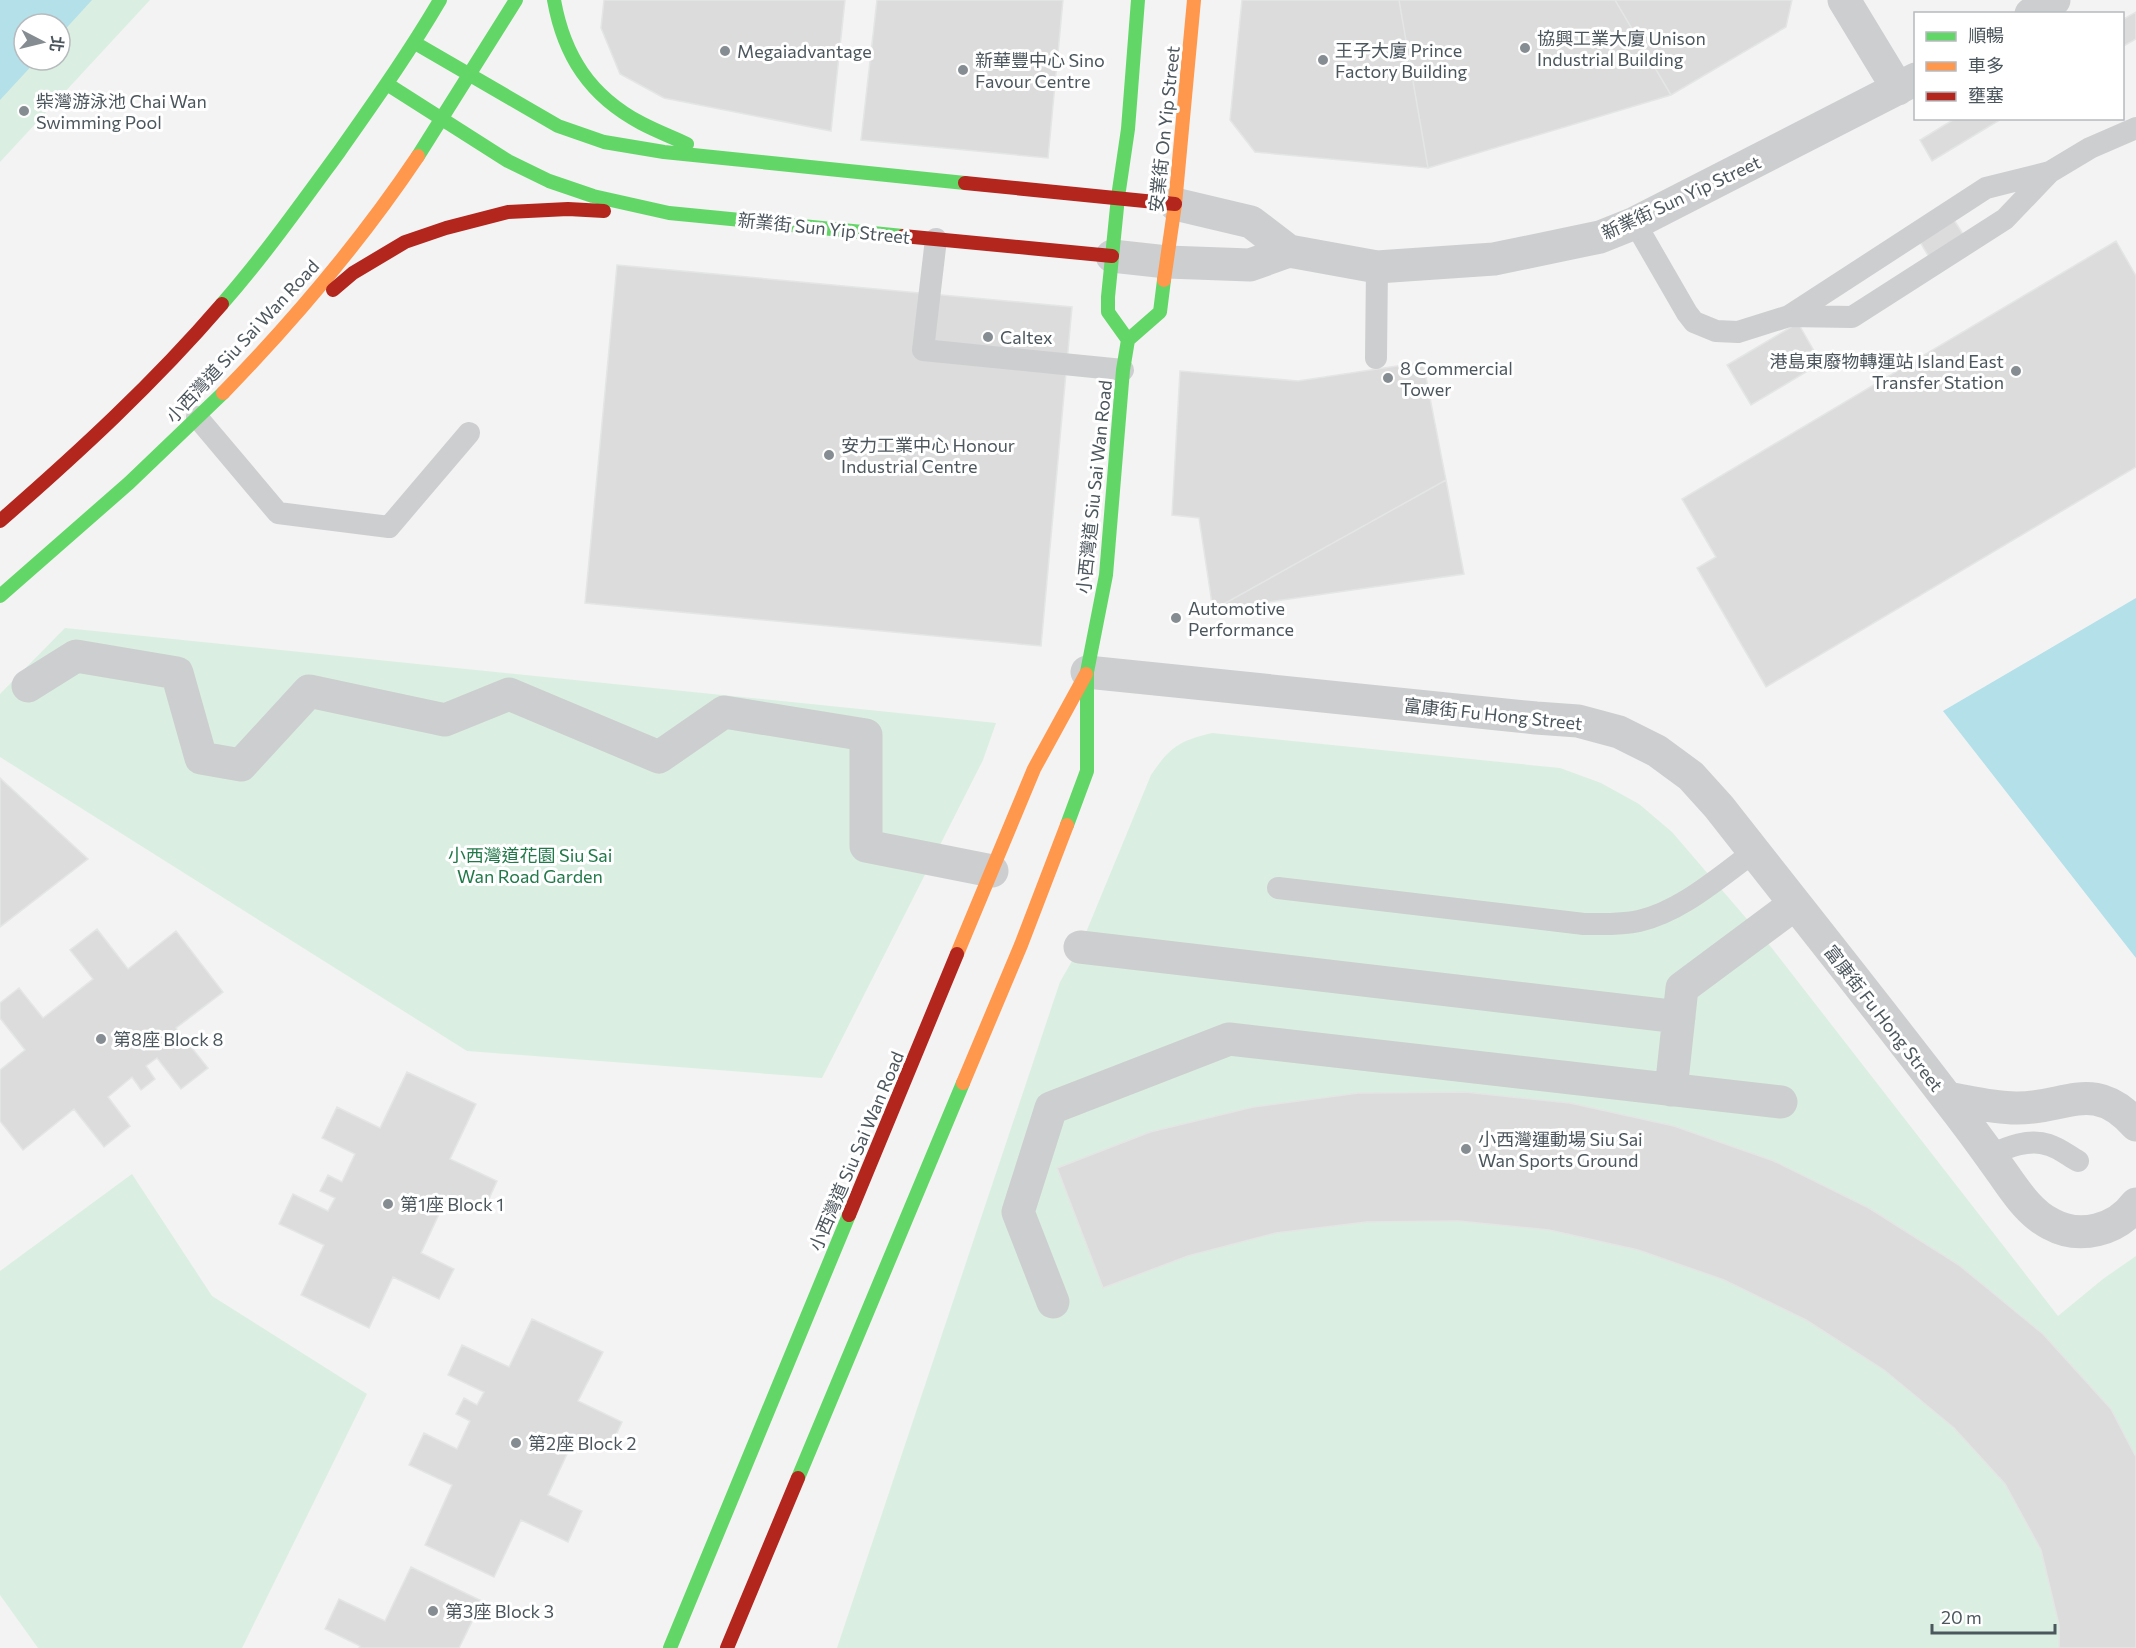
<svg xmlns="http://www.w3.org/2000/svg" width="2136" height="1648" viewBox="0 0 2136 1648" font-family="Commissioner,'Noto Sans TC',sans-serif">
<rect width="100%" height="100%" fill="#f3f3f3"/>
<path fill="#daefe1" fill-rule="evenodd" d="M 0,0 L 150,0 L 0,162 ZM 24,24 L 60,24 L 60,60 L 24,60 Z
M 65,628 L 996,723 L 983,760 L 822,1078 L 467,1051 L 0,757 L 0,694 Z
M 1212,733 L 1560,768 L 1601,783 L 1639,804 L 1672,832 L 1771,947 L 2058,1316 L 2103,1279 L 2136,1256 L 2136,1648 L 837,1648 L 1060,982 L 1080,947 L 1151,775 C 1170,747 1179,741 1212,733 Z
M 132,1174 L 212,1296 L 367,1394 L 242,1648 L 38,1648 L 0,1595 L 0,1271 Z"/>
<path fill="#b3e0e9" d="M 0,0 L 92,0 L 60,35 L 60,24 L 24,24 L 24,60 L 37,60 L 0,100 Z
M 2136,598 L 2136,958 L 1943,711 Z"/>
<path fill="#dcdcdd" stroke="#e4e5e5" stroke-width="1.5" d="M 604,0 L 845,0 L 831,131 L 664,98 L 620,74 L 601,28 Z
M 877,0 L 1063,0 L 1048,158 L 861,140 Z
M 1242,0 L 1399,0 L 1428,168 L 1255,152 L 1230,120 Z
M 1399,0 L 1615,0 L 1671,95 L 1428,168 Z
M 1615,0 L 1792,0 L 1786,27 L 1671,95 Z
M 2136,12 L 2136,39 L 2122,47 L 2122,20 Z
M 1956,118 L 2003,118 L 1932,161 L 1920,140 Z
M 1954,220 L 1963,234 L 1929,257 L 1920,242 Z
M 2116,241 L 2136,276 L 2136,467 L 1766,687 L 1697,568 L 1716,557 L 1682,499 Z
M 617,265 L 1072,307 L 1041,646 L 585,603 Z
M 1798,323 L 1821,363 L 1751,405 L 1727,365 Z
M 1423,362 L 1446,480 L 1213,610 L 1199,518 L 1172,515 L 1180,371 L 1298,381 Z
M 1446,480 L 1464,574 L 1213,610 Z
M 0,778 L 88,859 L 0,927 Z
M 97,929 L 128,969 L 176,931 L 223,992 L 176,1028 L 208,1068 L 181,1089 L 157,1058 L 146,1066 L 155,1079 L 141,1090 L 132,1077 L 108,1097 L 130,1126 L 104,1147 L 74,1109 L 23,1150 L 0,1121 L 0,1070 L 25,1050 L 0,1018 L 0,1003 L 19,988 L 43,1018 L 93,979 L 70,950 Z
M 407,1072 L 476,1104 L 450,1159 L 497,1181 L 483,1212 L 448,1195 L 421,1253 L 454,1269 L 439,1299 L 393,1277 L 369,1328 L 301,1295 L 324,1245 L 279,1224 L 293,1194 L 328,1211 L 335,1198 L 320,1191 L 328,1175 L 342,1182 L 355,1154 L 322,1138 L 337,1107 L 380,1128 Z
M 1465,1092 L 1570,1103 L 1674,1126 L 1774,1161 L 1869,1208 L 1959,1265 L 2043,1334 L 2111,1409 L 2136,1457 L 2136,1648 L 2059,1648 L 2059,1625 L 2041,1550 L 2005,1484 L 1954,1428 L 1884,1370 L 1806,1320 L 1724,1280 L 1638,1250 L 1549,1230 L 1458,1221 L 1367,1222 L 1276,1233 L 1188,1256 L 1103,1288 L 1057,1168 L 1150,1132 L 1253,1107 L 1358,1093 Z
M 532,1319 L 603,1352 L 578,1401 L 622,1422 L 608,1452 L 575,1437 L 548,1495 L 582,1511 L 568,1542 L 521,1520 L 494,1577 L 425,1545 L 452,1485 L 409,1465 L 424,1433 L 457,1449 L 470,1421 L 456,1414 L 464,1398 L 477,1405 L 484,1392 L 448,1375 L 462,1345 L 509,1367 Z
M 411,1567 L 482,1601 L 459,1648 L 359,1648 L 360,1646 L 325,1629 L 339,1599 L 385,1621 Z"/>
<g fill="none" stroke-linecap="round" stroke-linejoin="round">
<path stroke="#cdced0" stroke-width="22" d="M 1635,223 L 1687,313 L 1694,322 L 1716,331 L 1738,332 L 1789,316 L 1986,188 L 2050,172
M 936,239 L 923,350 L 1123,370
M 1789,316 L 1852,317 L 2005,219 L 2050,172 L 2090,148 L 2136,128
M 1376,358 L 1377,267
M 197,417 L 278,513 L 389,527 L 469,433
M 1278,888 L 1584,924 C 1602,924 1621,925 1639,921 C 1682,911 1719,877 1754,852
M 1990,1155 C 2008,1147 2029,1138 2049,1145 C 2059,1148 2069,1156 2078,1161"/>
<path stroke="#cdced0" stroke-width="33" d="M 1844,0 L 1898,89
M 2031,14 L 2054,0
M 1175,204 L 1251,222 L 1289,251 L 1377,267 L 1494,259 L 1600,237 L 1635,223 L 1916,79
M 1112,256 L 1167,262 L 1250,265 L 1289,251
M 1087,672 L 1536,718 L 1578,721 L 1619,732 L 1657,751 L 1691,776 L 1719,807 C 1795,904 1872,1000 1947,1098 C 1965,1121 1982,1144 1999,1168 C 2013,1187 2028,1213 2051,1224 C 2080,1240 2117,1230 2136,1204
M 28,686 L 76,656 L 177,673 L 201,758 L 241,765 L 309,691 L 445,720 L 509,694 L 659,757 L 724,712 L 866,735 L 866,846 L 992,871
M 1080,947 L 1679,1017
M 1671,1090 L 1682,988 L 1795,904
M 1947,1098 C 1970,1102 1993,1108 2016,1108 C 2065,1109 2094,1077 2136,1125
M 1053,1302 L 1018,1212 L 1051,1108 L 1229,1039 L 1781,1102"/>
<path stroke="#63d668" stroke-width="14" d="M 554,0 C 564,56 590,96 641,123 C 656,131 672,137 687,144
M 415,43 L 558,126 L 604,142 L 664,152 L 965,183
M 387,84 L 508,161 L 549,181 L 593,196 L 669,213 L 903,236
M 418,156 L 516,0
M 222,304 C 264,256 301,204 339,152 C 374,102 409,53 440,0
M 1128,340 L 1108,312 L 1108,297 L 1118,197 L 1128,129 L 1138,0
M 0,596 L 129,483 L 223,393
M 1067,825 L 1087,771 L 1087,672 L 1106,575 L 1123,370 L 1128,340 L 1160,312 L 1164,280
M 798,1478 L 963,1083
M 670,1648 L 849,1215"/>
<path stroke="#ff974d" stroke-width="14" d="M 1164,280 L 1175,204 L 1194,0
M 223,393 C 295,319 361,241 418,156
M 957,954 L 1034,769 L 1086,674
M 963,1083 L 1021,945 L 1067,825"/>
<path stroke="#b3261e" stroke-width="14" d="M 965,183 L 1175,204
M 903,236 L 1112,256
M 333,290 L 353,273 L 405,242 L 446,228 L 508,212 L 568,209 L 604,211
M 0,521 C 78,453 154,383 222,304
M 849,1215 L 957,954
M 727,1648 L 798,1478"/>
</g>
<g fill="#868d92" stroke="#fff" stroke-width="2">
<circle cx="1525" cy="48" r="6"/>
<circle cx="725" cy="51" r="6"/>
<circle cx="1323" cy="60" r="6"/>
<circle cx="963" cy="70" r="6"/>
<circle cx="24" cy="111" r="6"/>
<circle cx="988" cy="337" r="6"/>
<circle cx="2016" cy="371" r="6"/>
<circle cx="1388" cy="378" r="6"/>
<circle cx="829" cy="455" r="6"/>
<circle cx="1176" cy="618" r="6"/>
<circle cx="101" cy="1039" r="6"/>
<circle cx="1466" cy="1149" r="6"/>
<circle cx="388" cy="1204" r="6"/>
<circle cx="516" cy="1443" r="6"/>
<circle cx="433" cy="1611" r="6"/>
</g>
<g text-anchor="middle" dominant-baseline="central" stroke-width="6" stroke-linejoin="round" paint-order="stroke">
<g font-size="18" fill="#4b565d" stroke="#fff" text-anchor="start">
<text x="1537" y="38">協興工業大廈 Unison<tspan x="1537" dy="21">Industrial Building</tspan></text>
<text x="1335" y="50">王子大廈 Prince<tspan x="1335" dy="21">Factory Building</tspan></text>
<text x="737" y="51">Megaiadvantage</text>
<text x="975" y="60">新華豐中心 Sino<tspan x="975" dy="21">Favour Centre</tspan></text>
<text x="36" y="101">柴灣游泳池 Chai Wan<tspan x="36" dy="21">Swimming Pool</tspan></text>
<text x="1000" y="337">Caltex</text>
<text x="2004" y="361" text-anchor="end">港島東廢物轉運站 Island East<tspan x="2004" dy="21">Transfer Station</tspan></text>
<text x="1400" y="368">8 Commercial<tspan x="1400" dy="21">Tower</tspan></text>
<text x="841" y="445">安力工業中心 Honour<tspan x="841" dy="21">Industrial Centre</tspan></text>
<text x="1188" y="608">Automotive<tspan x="1188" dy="21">Performance</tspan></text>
<text x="113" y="1039">第8座 Block 8</text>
<text x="1478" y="1139">小西灣運動場 Siu Sai<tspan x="1478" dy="21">Wan Sports Ground</tspan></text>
<text x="400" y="1204">第1座 Block 1</text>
<text x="528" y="1443">第2座 Block 2</text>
<text x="445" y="1611">第3座 Block 3</text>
</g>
<g font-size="18" fill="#4b565d" stroke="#fff">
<text transform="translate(1164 129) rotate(-84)">安業街 On Yip Street</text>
<text transform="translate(1681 197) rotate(-25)">新業街 Sun Yip Street</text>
<text transform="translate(824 228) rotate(6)">新業街 Sun Yip Street</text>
<text transform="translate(242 341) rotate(-47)">小西灣道 Siu Sai Wan Road</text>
<text transform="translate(1094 487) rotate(-84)">小西灣道 Siu Sai Wan Road</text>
<text transform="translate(1493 714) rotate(6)">富康街 Fu Hong Street</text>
<text transform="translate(1884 1018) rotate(52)">富康街 Fu Hong Street</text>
<text transform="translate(856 1151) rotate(-67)">小西灣道 Siu Sai Wan Road</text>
</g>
<g font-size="18" fill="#217949" stroke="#fff">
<text x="530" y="855">小西灣道花園 Siu Sai<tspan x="530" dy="21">Wan Road Garden</tspan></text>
</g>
</g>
<rect x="1914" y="12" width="210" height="108" fill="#ffffff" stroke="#b7bbbe" stroke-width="1.5"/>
<rect x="1926" y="32" width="30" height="9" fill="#63d668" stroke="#b7bbbe" stroke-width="1.5"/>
<text x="1968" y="42" font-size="18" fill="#4b565d">順暢</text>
<rect x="1926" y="62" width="30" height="9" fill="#ff974d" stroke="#b7bbbe" stroke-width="1.5"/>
<text x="1968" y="72" font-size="18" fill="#4b565d">車多</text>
<rect x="1926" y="92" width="30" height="9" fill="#b3261e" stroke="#b7bbbe" stroke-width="1.5"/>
<text x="1968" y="102" font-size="18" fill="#4b565d">壅塞</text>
<g transform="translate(42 42) rotate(97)"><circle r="28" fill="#ffffff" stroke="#b7bbbe" stroke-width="1.5"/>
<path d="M0-4.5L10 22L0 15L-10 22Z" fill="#868d92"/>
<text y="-9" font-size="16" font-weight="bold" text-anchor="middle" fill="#4b565d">北</text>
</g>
<path d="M1932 1624v9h123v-9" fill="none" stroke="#4b565d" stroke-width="3"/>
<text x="1941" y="1624" font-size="18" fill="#4b565d" stroke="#ffffff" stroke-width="4.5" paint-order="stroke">20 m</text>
</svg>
